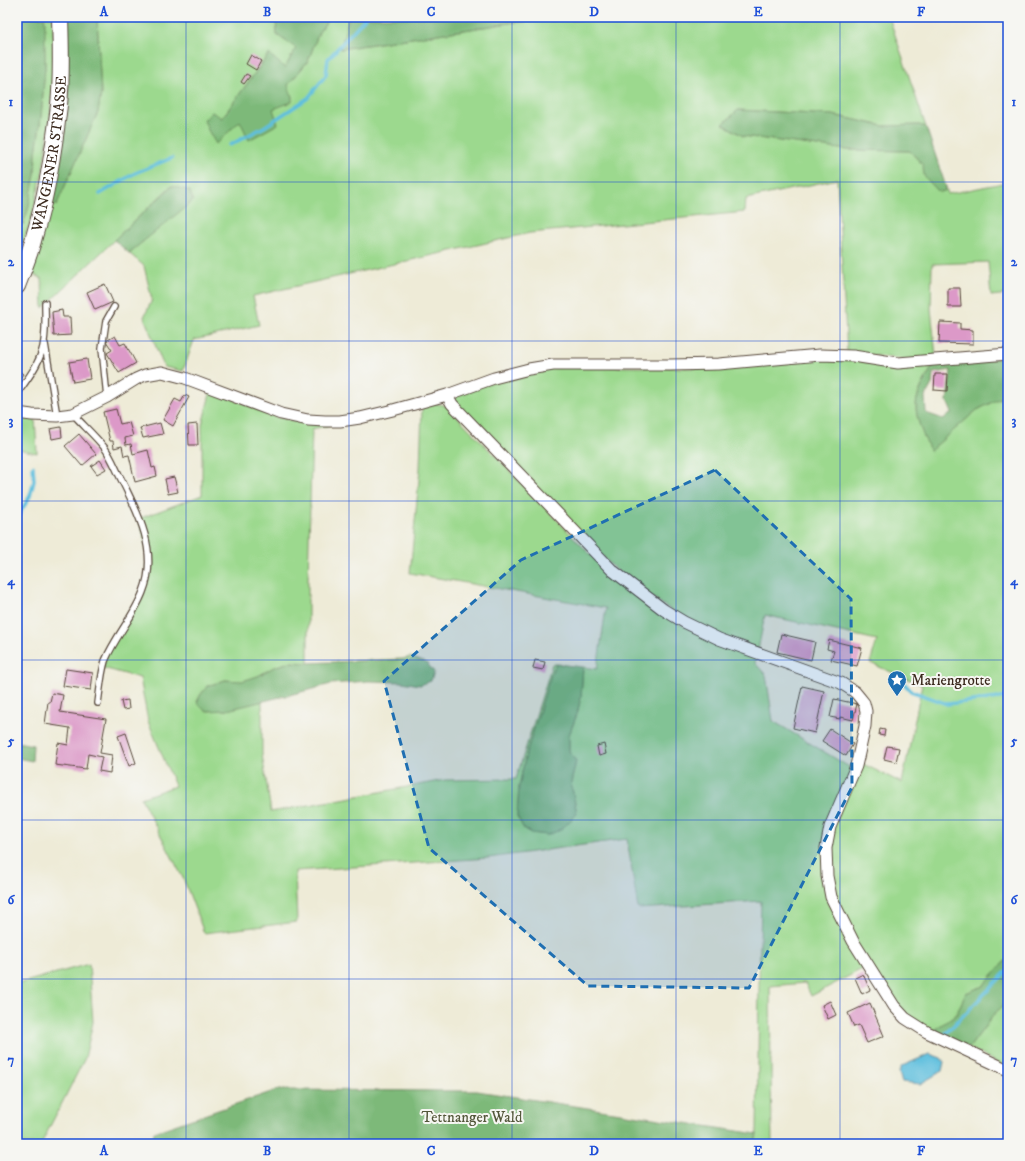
<svg xmlns="http://www.w3.org/2000/svg" width="1025" height="1161" viewBox="0 0 1025 1161" font-family="'IM FELL DW Pica',serif">
<rect width="100%" height="100%" fill="#f6f6f2"/>
<filter id="ink" filterUnits="userSpaceOnUse"><feTurbulence type="fractalNoise" baseFrequency=".025" numOctaves="2"/><feDisplacementMap in="SourceGraphic" scale="8" xChannelSelector="R" yChannelSelector="G"/><feConvolveMatrix kernelMatrix="1 2 1 2 8 2 1 2 1" color-interpolation-filters="sRGB"/></filter>
<filter id="wash" filterUnits="userSpaceOnUse"><feTurbulence type="fractalNoise" baseFrequency=".012" numOctaves="4" result="noise"/><feDisplacementMap in="SourceGraphic" scale="16" xChannelSelector="R" yChannelSelector="G"/><feGaussianBlur stdDeviation="0.9" result="paint"/><feColorMatrix in="noise" values="0 0 0 0 0 0 0 0 0 0 0 0 0 0 0 0 0 1.4 0 .05"/><feComposite in="paint" operator="in"/></filter>
<g filter="url(#wash)">
<rect width="100%" height="100%" fill="#eeebd7"/>
<path fill="#9cd98e" stroke="#6c8256" d="M 44,17 L 53,17 L 54,71 L 49,128 L 42,175 L 31,220 L 17,261 L 17,113 L 18,117 L 19,212 L 23,224 L 28,210 L 35,174 L 36,153 L 41,117 L 45,67 Z
M 97,17 L 273,17 L 276,19 L 277,35 L 296,48 L 285,68 L 268,55 L 222,118 L 204,120 L 241,120 L 273,109 L 292,97 L 288,85 L 308,61 L 319,32 L 327,20 L 328,17 L 349,17 L 341,49 L 516,22 L 655,17 L 889,17 L 926,127 L 919,125 L 883,126 L 833,115 L 738,110 L 723,124 L 743,136 L 848,150 L 910,151 L 923,165 L 945,191 L 946,187 L 948,194 L 1008,182 L 1008,294 L 991,296 L 988,262 L 932,264 L 931,309 L 936,356 L 909,360 L 847,352 L 837,179 L 746,199 L 745,212 L 530,233 L 253,296 L 259,325 L 194,340 L 183,371 L 164,367 L 144,317 L 152,300 L 144,266 L 129,253 L 192,201 L 190,191 L 171,186 L 43,308 L 42,279 L 30,273 L 51,201 L 56,206 L 98,112 L 101,94 Z
M 825,356 L 854,359 L 872,363 L 900,366 L 938,357 C 931,370 920,385 917,399 C 913,416 924,435 930,450 L 977,410 L 1008,394 L 1008,959 L 1003,963 L 983,986 L 966,993 L 956,1015 L 931,1032 L 902,1017 L 887,999 L 866,967 L 811,996 L 805,983 L 770,986 L 772,1144 L 755,1144 L 757,1134 L 759,986 L 761,901 L 638,909 L 627,839 L 488,858 L 295,871 L 297,922 L 204,933 L 184,880 L 141,798 L 175,786 L 148,721 L 140,678 L 103,668 C 104,663 105,656 108,650 C 112,641 118,633 124,624 C 148,585 155,564 138,519 L 202,495 L 202,425 L 211,390 L 276,417 L 310,424 L 336,424 L 312,429 L 308,580 L 308,663 L 290,662 L 274,667 L 258,676 L 242,682 L 225,680 L 208,686 L 201,694 L 197,702 L 205,711 L 227,710 L 262,700 L 262,754 L 271,812 L 445,780 L 516,779 L 552,664 L 557,664 L 552,671 L 526,754 L 519,787 L 517,816 L 524,829 L 531,833 L 548,835 L 562,828 L 577,814 L 571,783 L 576,761 L 569,751 L 569,735 L 577,714 L 581,697 L 583,667 L 597,669 L 606,608 L 410,573 L 420,469 L 422,407 L 434,403 L 447,406 L 610,575 L 670,619 L 710,639 L 756,657 L 755,663 L 766,675 L 773,721 L 856,771 L 861,763 L 902,783 L 922,685 L 870,663 L 877,640 L 765,615 L 758,650 L 742,645 L 686,620 L 643,591 L 613,567 L 459,408 L 454,398 L 459,394 L 488,383 L 545,368 L 569,366 L 700,368 L 764,363 Z
M 17,413 L 35,416 L 37,453 L 17,449 Z
M 89,964 L 93,1022 L 85,1058 L 41,1144 L 17,1144 L 17,984 Z
M 1008,1001 L 1008,1068 L 969,1048 L 995,1013 Z"/>
<path fill="#7db979" stroke="#5c724c" fill-rule="evenodd" d="M 19,17 L 44,17 L 45,21 L 45,67 L 41,117 L 36,153 L 35,174 L 28,210 L 23,225 L 19,212 L 18,117 C 15,107 17,93 19,83 Z
M 66,17 L 97,17 L 101,94 L 98,112 L 56,206 L 51,201 L 68,89 Z
M 273,17 L 328,17 L 328,20 L 319,32 L 308,61 L 288,85 L 292,97 L 292,102 L 273,109 L 278,124 L 249,140 L 240,121 L 216,144 L 208,130 L 204,120 L 212,112 L 222,118 L 269,54 L 285,68 L 296,48 L 277,35 L 276,19 Z
M 349,17 L 655,17 L 516,22 L 340,49 Z
M 738,110 L 833,115 L 883,126 L 919,125 L 926,127 L 946,187 L 945,191 L 939,192 L 924,176 L 923,165 L 910,151 L 848,150 L 743,136 L 723,124 Z
M 172,186 L 190,191 L 193,201 L 129,253 L 114,240 Z
M 1008,358 L 1008,394 L 977,410 L 930,451 C 924,436 913,416 917,399 C 920,387 929,374 935,362 ZM 951,370 L 947,401 L 952,413 L 943,419 L 926,413 L 925,397 L 932,384 L 933,373 Z
M 410,657 L 427,663 L 434,672 L 431,681 L 420,685 L 402,682 L 368,681 L 331,684 L 305,691 L 227,710 L 205,711 L 197,702 L 201,694 L 208,686 L 225,680 L 242,681 L 258,676 L 274,667 L 290,662 L 308,663 L 402,659 Z
M 557,664 L 583,667 L 581,697 L 577,714 L 569,735 L 569,751 L 576,761 L 571,783 L 577,814 L 562,829 L 548,835 L 531,833 L 524,829 L 517,816 L 519,787 L 526,754 L 552,671 Z
M 17,742 L 33,745 L 32,761 L 17,758 Z
M 1008,959 L 1008,1001 L 995,1013 L 969,1048 L 931,1032 L 956,1015 L 966,993 L 983,986 L 1003,963 Z
M 277,1090 L 477,1091 L 757,1134 L 755,1144 L 152,1144 L 154,1132 Z"/>
<path fill="#5fbfde" stroke="#4d747e" d="M 930,1054 L 941,1058 L 944,1062 L 942,1071 L 920,1084 L 902,1082 L 899,1072 L 902,1066 Z"/>
<g fill="none" stroke-linecap="round" stroke-linejoin="round">
<path stroke="#5fbfde" stroke-width="3.5" d="M 230,145 L 264,127 L 308,98 L 326,75 L 328,59 L 365,18 L 364,17
M 100,194 L 135,173 L 172,158
M 17,518 L 30,496 L 34,481 L 33,466
M 899,678 L 911,691 L 947,704 L 1008,697
M 946,1033 L 1008,970"/>
</g>
<g id="blocks">
<path fill="#dc99c8" d="M 251,55 L 261,61 L 256,70 L 246,64 Z
M 246,74 L 250,76 L 244,84 L 241,82 Z
M 105,284 L 113,302 L 95,310 L 87,292 Z
M 948,288 L 960,288 L 961,307 L 948,307 Z
M 62,310 L 63,317 L 70,317 L 71,335 L 54,336 L 52,312 Z
M 940,322 L 960,323 L 960,329 L 973,330 L 973,344 L 939,343 Z
M 115,336 L 120,345 L 125,343 L 136,363 L 119,373 L 107,353 L 112,350 L 106,341 Z
M 87,359 L 90,379 L 73,382 L 69,362 Z
M 17,369 L 23,374 L 17,383 Z
M 935,374 L 948,374 L 947,391 L 934,390 Z
M 185,395 L 189,397 L 173,426 L 163,420 L 175,399 L 181,402 Z
M 116,409 L 120,424 L 129,422 L 133,436 L 125,438 L 126,445 L 131,444 L 133,454 L 148,450 L 152,468 L 155,467 L 157,476 L 135,482 L 129,455 L 124,456 L 122,446 L 114,448 L 113,441 L 110,441 L 103,412 Z
M 160,423 L 163,434 L 143,438 L 140,428 Z
M 197,424 L 198,445 L 189,445 L 188,425 Z
M 61,427 L 62,437 L 52,439 L 50,429 Z
M 79,434 L 96,454 L 82,466 L 65,446 Z
M 100,460 L 106,469 L 97,474 L 91,466 Z
M 174,477 L 178,492 L 168,494 L 165,479 Z
M 781,634 L 815,642 L 811,660 L 777,652 Z
M 829,640 L 862,648 L 857,666 L 831,660 L 834,651 L 827,649 Z
M 535,660 L 545,662 L 543,670 L 533,668 Z
M 66,669 L 93,673 L 91,690 L 63,686 Z
M 802,686 L 824,691 L 815,733 L 793,728 Z
M 52,693 L 63,695 L 60,712 L 106,719 L 100,753 L 112,755 L 110,773 L 99,771 L 102,757 L 88,754 L 86,769 L 55,765 L 58,743 L 68,745 L 70,728 L 45,724 L 48,702 L 50,702 Z
M 834,699 L 857,704 L 853,720 L 840,717 L 840,719 L 830,717 Z
M 128,700 L 129,709 L 123,710 L 121,701 Z
M 830,729 L 853,744 L 846,756 L 822,741 Z
M 880,729 L 885,730 L 884,736 L 879,735 Z
M 126,733 L 136,763 L 129,766 L 118,736 Z
M 604,744 L 606,754 L 599,756 L 597,746 Z
M 887,746 L 899,748 L 896,762 L 884,759 Z
M 863,974 L 870,990 L 862,994 L 855,978 Z
M 830,1001 L 836,1015 L 828,1019 L 822,1005 Z
M 870,1003 L 884,1036 L 867,1043 L 859,1025 L 854,1027 L 848,1013 Z"/>
</g>
</g>
<g filter="url(#ink)">
<use href="#blocks" fill-opacity="0" stroke="#56473a" stroke-width="1"/>
<g fill="none" stroke-linecap="round" stroke-linejoin="round">
<g stroke="#56473a" stroke-width="8">
<path id="lane" d="M 45,344 L 57,416
M 17,394 C 28,378 42,361 44,341 C 46,329 45,315 45,303
M 107,397 L 102,348 L 106,321 L 114,307
M 73,414 C 83,425 95,436 104,447 C 111,456 115,467 120,477 C 138,512 159,552 143,592 C 134,616 115,637 105,661 C 101,674 100,690 98,703"/>
</g>
<g stroke="#56473a" stroke-width="13">
<path id="street" d="M 447,395 L 452,404 L 612,570 L 664,610 L 684,622 L 719,639 L 841,683 L 855,692 L 860,698 L 864,703 L 866,711 L 865,726 L 859,753 L 856,766 L 830,827 L 826,848 L 827,876 L 831,897 L 853,941 L 894,1006 L 905,1018 L 927,1032 L 1008,1070
M 17,413 L 32,415 L 57,416 L 73,414 L 107,397 L 136,379 L 145,375 L 162,372 L 185,378 L 281,414 L 308,420 L 325,421 L 340,421 L 360,418 L 393,410 L 447,395 L 494,378 L 529,369 L 553,365 L 670,365 L 719,364 L 820,355 L 853,356 L 898,363 L 1008,354"/>
</g>
<g stroke="#56473a" stroke-width="18">
<g id="secondary">
<path id="s1" d="M 17,286 C 23,270 30,254 34,237 C 47,194 54,149 59,105 C 62,76 61,46 60,17"/>
</g>
</g>
<use href="#lane" stroke="#fff" stroke-width="5.5"/>
<use href="#street" stroke="#fff" stroke-width="11"/>
<use href="#secondary" stroke="#fff" stroke-width="16"/>
</g>
</g>
<path fill="#1f6fb2" fill-opacity="0.2" stroke="#1f6fb2" stroke-width="3" stroke-dasharray="8 5" stroke-linejoin="round" d="M 715,470 L 851,599 L 852,787 L 749,988 L 588,986 L 429,848 L 384,681 L 521,560 Z"/>
<path fill="none" stroke="#1d4ed8" stroke-width="1" stroke-opacity="0.55" d="M 186,17 L 186,1144M 349,17 L 349,1144M 512,17 L 512,1144M 676,17 L 676,1144M 840,17 L 840,1144M 17,182 L 1008,182M 17,341 L 1008,341M 17,501 L 1008,501M 17,660 L 1008,660M 17,820 L 1008,820M 17,979 L 1008,979"/>
<defs>
<g id="sight-pin" transform="scale(1)"><path d="M0 17L-7.5 6A9.5 9.5 0 1 1 7.5 6Z" fill="#1f6fb2" stroke="#f6f6f2"/><path d="M0-6L1.8-2.2L6-1.7L2.9 1.2L3.7 5.4L0 3.3L-3.7 5.4L-2.9 1.2L-6-1.7L-1.8-2.2Z" fill="#fff"/></g>
</defs>
<g fill-rule="evenodd">
<use href="#sight-pin" x="897" y="680"/>
</g>
<g text-anchor="middle" dominant-baseline="central" stroke-width="4" stroke-linejoin="round" paint-order="stroke">
<g font-size="15" fill="#3b2a1e" stroke="#f6f6f2">
<text stroke="none"><textPath href="#s1" startOffset="137">WANGENER STRASSE</textPath></text>
</g>
<g font-size="15" fill="#3b2a1e" stroke="#f6f6f2" text-anchor="start">
<text x="911" y="680">Mariengrotte</text>
</g>
<g font-size="15" fill="#53563a" stroke="#f6f6f2">
<text x="472" y="1117">Tettnanger Wald</text>
</g>
</g>
<rect width="1025" height="1161" fill="none" stroke="#f6f6f2" stroke-width="44"/>
<rect x="22" y="22" width="981" height="1117" fill="none" stroke="#1d4ed8" stroke-width="1.5"/>
<g font-size="13" text-anchor="middle" font-weight="bold" fill="#1d4ed8">
<text x="104" y="16">A</text>
<text x="267" y="16">B</text>
<text x="431" y="16">C</text>
<text x="594" y="16">D</text>
<text x="758" y="16">E</text>
<text x="921" y="16">F</text>
<text x="11" y="106">1</text>
<text x="1014" y="106">1</text>
<text x="11" y="266">2</text>
<text x="1014" y="266">2</text>
<text x="11" y="425">3</text>
<text x="1014" y="425">3</text>
<text x="11" y="585">4</text>
<text x="1014" y="585">4</text>
<text x="11" y="745">5</text>
<text x="1014" y="745">5</text>
<text x="11" y="904">6</text>
<text x="1014" y="904">6</text>
<text x="11" y="1064">7</text>
<text x="1014" y="1064">7</text>
<text x="104" y="1155">A</text>
<text x="267" y="1155">B</text>
<text x="431" y="1155">C</text>
<text x="594" y="1155">D</text>
<text x="758" y="1155">E</text>
<text x="921" y="1155">F</text>
</g>
</svg>
